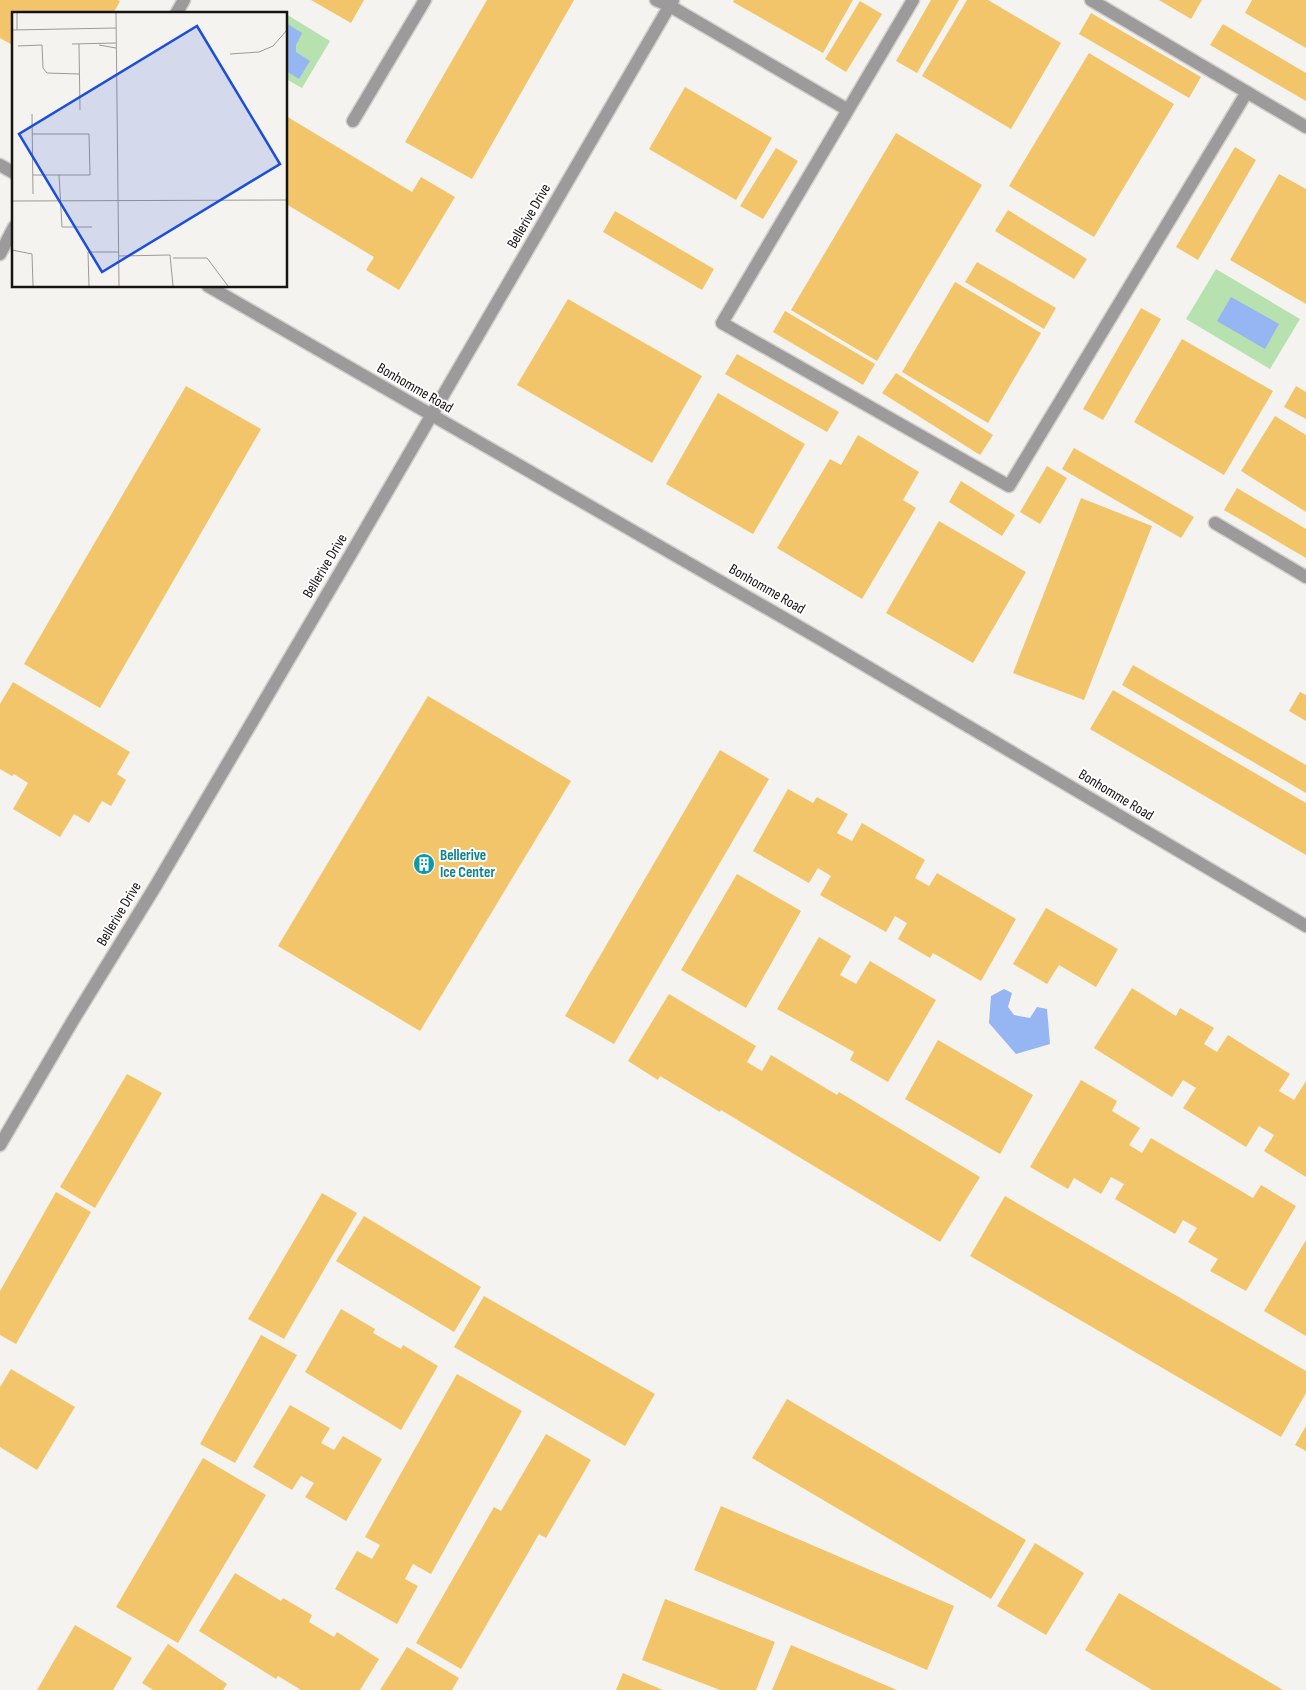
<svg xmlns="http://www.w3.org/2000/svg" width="1306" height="1690" viewBox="0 0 1306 1690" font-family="'Sofia Sans Condensed',sans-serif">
<rect width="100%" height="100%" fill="#f5f3ef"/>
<path fill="#b7e1af" d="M 286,14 L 330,41 L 302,88 L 286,79 Z
M 1216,269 L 1300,319 L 1270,369 L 1186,319 Z"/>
<path fill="#95b5f3" d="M 286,23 L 302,33 L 296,45 L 296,52 L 310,61 L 299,79 L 286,71 Z
M 1231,297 L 1279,324 L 1265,349 L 1217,321 Z
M 1004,989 L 1012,993 L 1008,1007 L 1014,1015 L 1030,1018 L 1037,1007 L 1047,1009 L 1050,1044 L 1016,1054 L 989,1023 L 991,996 Z"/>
<path fill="#f2c56a" d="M 0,0 L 118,0 L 120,1 L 113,14 L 14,14 L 14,46 L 0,38 Z
M 311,0 L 364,0 L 351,23 Z
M 487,0 L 574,0 L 472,179 L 405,142 Z
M 734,0 L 853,0 L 823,53 L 733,2 Z
M 931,0 L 959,0 L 917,73 L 896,61 Z
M 967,0 L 988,0 L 1061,43 L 1011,129 L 922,76 Z
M 1159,0 L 1202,0 L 1191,19 Z
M 1252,0 L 1306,0 L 1306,48 L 1245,13 Z
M 860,1 L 882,14 L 846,72 L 825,59 Z
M 1091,13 L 1201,77 L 1189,98 L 1079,34 Z
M 1223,24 L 1306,73 L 1306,101 L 1210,45 Z
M 1089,53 L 1174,104 L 1094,237 L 1009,186 Z
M 685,87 L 772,138 L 736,200 L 649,149 Z
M 286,116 L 412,192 L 421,177 L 455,197 L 399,290 L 366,270 L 374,257 L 286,204 Z
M 896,133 L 982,185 L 877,361 L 791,310 Z
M 1235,147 L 1256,160 L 1198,260 L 1176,247 Z
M 776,148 L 798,161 L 763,219 L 740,206 Z
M 1279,174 L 1306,189 L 1306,304 L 1230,260 Z
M 1008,210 L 1087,259 L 1074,279 L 995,231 Z
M 615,211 L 714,269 L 702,290 L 603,232 Z
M 977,262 L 1056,308 L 1044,329 L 965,282 Z
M 955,282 L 1041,333 L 988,423 L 902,372 Z
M 568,299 L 702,376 L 652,463 L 517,385 Z
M 1141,308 L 1161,319 L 1103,420 L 1083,409 Z
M 785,311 L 875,364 L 863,385 L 773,332 Z
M 1182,339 L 1273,391 L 1224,475 L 1134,422 Z
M 737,354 L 839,412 L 827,432 L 725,374 Z
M 896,373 L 993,435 L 980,455 L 882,393 Z
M 186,386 L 261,429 L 100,708 L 24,664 Z
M 1296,386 L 1306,392 L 1306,419 L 1284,407 Z
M 718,393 L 805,444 L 753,534 L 666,484 Z
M 1275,416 L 1306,435 L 1306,512 L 1241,471 Z
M 858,435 L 919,472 L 903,500 L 916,508 L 862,599 L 777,548 L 830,459 L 841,465 Z
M 1074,448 L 1194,517 L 1181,538 L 1062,469 Z
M 1047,466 L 1067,478 L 1040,524 L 1020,512 Z
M 961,481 L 1015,515 L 1002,536 L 949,502 Z
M 1237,488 L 1306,529 L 1306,558 L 1224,510 Z
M 1081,498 L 1152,526 L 1084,700 L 1013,673 Z
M 939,521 L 1026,572 L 973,663 L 886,613 Z
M 1133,665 L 1306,765 L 1306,793 L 1122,685 Z
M 13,682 L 130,752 L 117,774 L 126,780 L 111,806 L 102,801 L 89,823 L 74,814 L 60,837 L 13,809 L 28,783 L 14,774 L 12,776 L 0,769 L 0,704 Z
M 1113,690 L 1306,803 L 1306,855 L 1090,729 Z
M 1300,692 L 1306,695 L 1306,721 L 1289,711 Z
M 428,696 L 571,781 L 420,1031 L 278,946 Z
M 720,750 L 769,779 L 614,1044 L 565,1016 Z
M 788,789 L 813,803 L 817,797 L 848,814 L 837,833 L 852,841 L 862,823 L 925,860 L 915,878 L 929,886 L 937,873 L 1016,919 L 981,981 L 933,953 L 930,958 L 898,939 L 907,923 L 895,916 L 886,932 L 820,895 L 831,876 L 818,868 L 809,883 L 753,851 Z
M 737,874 L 801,911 L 746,1008 L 681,970 Z
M 1046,908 L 1118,949 L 1096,987 L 1059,965 L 1047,984 L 1013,964 Z
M 819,937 L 851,956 L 840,975 L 856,984 L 870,961 L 936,1000 L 888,1082 L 850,1060 L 854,1052 L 777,1009 Z
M 1132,988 L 1176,1016 L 1180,1008 L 1214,1028 L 1204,1044 L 1217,1052 L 1228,1035 L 1290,1074 L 1279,1091 L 1294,1100 L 1306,1081 L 1306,1177 L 1264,1151 L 1274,1135 L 1259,1126 L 1246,1147 L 1183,1108 L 1196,1088 L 1183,1080 L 1172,1097 L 1094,1048 Z
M 669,994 L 756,1046 L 747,1062 L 762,1071 L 771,1055 L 837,1095 L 839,1092 L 980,1177 L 940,1242 L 721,1110 L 720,1112 L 660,1076 L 658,1080 L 628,1061 Z
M 938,1040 L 1033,1095 L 1000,1154 L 905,1099 Z
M 127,1074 L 162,1093 L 95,1208 L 60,1187 Z
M 1081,1080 L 1117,1101 L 1112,1111 L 1140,1128 L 1129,1145 L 1142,1153 L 1151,1138 L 1253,1198 L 1261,1185 L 1296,1206 L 1246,1291 L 1210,1271 L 1218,1259 L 1188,1242 L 1197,1228 L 1183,1220 L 1175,1234 L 1115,1199 L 1124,1184 L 1111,1177 L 1101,1194 L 1074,1178 L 1068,1189 L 1030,1167 Z
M 56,1192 L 91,1212 L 16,1344 L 0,1335 L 0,1291 Z
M 322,1193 L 357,1213 L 284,1339 L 248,1319 Z
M 1005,1196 L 1306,1371 L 1306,1393 L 1281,1437 L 970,1256 Z
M 364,1216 L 481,1287 L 454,1332 L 336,1261 Z
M 1306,1240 L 1306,1336 L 1264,1311 Z
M 484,1296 L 655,1394 L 625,1446 L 454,1347 Z
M 341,1309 L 375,1329 L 373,1333 L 401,1349 L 403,1345 L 438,1366 L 401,1430 L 305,1372 Z
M 261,1335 L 297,1355 L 235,1463 L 200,1444 Z
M 11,1369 L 75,1407 L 37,1470 L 0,1447 L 0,1387 Z
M 457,1374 L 522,1411 L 431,1574 L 413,1564 L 405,1579 L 418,1586 L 397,1624 L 335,1589 L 357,1551 L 372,1559 L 380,1545 L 365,1537 Z
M 787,1399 L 1026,1540 L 991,1599 L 752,1458 Z
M 290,1405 L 330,1428 L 321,1443 L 334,1450 L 343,1436 L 382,1459 L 346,1521 L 305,1497 L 314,1483 L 301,1476 L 292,1490 L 253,1467 Z
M 1306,1426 L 1306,1451 L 1295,1445 Z
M 546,1434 L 591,1460 L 546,1538 L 539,1534 L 461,1669 L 416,1643 L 494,1507 L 501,1511 Z
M 203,1458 L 266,1495 L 178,1643 L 116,1607 Z
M 721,1506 L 954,1606 L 927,1670 L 694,1570 Z
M 1035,1543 L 1084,1573 L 1046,1635 L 997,1606 Z
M 235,1573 L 281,1601 L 283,1598 L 312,1615 L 309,1622 L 334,1637 L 337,1632 L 379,1659 L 360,1690 L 301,1690 L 278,1676 L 276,1679 L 199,1631 Z
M 1119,1593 L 1283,1690 L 1152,1690 L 1085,1650 Z
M 665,1599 L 775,1642 L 756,1690 L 720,1690 L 642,1660 Z
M 75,1625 L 132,1658 L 113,1690 L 37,1690 Z
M 168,1644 L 227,1684 L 223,1690 L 153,1690 L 142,1683 Z
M 791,1645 L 897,1690 L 772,1690 Z
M 407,1647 L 459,1678 L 452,1690 L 380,1690 Z
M 623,1673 L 663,1690 L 616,1690 Z"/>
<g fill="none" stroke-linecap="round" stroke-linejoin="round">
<g stroke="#d1cfcc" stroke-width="15">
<path id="service" d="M 656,0 L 670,6 L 848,110
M 913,0 L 722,323 L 1009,486 L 1247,92
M 1091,0 L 1306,127
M 176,14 L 184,0
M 353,121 L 425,0
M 0,254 L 14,227
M 1215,523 L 1306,577"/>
</g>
<g stroke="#d1cfcc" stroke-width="15">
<path id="minor" d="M 0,165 L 14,173
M 208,286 C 413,405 618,522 822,640 C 984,734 1144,832 1306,926
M 0,1145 L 72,1022 L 155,887 L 352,552 L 673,0"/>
</g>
<use href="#service" stroke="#9c9a9a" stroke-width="12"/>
<use href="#minor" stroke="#9c9a9a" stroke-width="12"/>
</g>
<defs>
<g id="building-disc" transform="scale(1.125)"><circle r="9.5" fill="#0f9aa8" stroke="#fff"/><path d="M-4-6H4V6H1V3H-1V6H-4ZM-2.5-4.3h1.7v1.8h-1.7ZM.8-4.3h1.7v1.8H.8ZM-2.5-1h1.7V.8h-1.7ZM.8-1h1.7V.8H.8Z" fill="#fff"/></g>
</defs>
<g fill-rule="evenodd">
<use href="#building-disc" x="424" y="864"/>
</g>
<g text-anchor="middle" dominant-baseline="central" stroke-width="4" stroke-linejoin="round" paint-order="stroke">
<g font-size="15" fill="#151413" stroke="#fff">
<text transform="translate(529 216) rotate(-60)">Bellerive Drive</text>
<text transform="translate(415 388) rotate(30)">Bonhomme Road</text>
<text transform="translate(325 566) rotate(-59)">Bellerive Drive</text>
<text transform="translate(767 589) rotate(30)">Bonhomme Road</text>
<text transform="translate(1116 795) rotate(31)">Bonhomme Road</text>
<text transform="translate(119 914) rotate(-59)">Bellerive Drive</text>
</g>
<g font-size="15" font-weight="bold" fill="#0d838f" stroke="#fff" text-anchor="start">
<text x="440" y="855">Bellerive<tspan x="440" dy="17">Ice Center</tspan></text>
</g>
</g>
<g transform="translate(12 12)">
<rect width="275" height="275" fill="#f5f3ef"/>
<path fill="none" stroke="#9b9a97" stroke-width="1" d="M 5,1 L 5,18M 104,1 L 107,274M 0,18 L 104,16M 60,32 L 104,31M 67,32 L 68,98M 87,33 L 104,36M 6,34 L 30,33 L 31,56 L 35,61 L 67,62M 218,42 L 247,40 L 261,34 L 275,18M 20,102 L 21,182M 20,122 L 77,122 L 78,163 L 21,163M 47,163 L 50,215 L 80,215M 0,189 L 275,188M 0,238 L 20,242 L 21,274M 107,244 L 158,243 L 161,274M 161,246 L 195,246 L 216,274M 77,274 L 76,240 L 107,240"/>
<path fill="#1d4ed8" fill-opacity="0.15" stroke="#1d4ed8" stroke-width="2.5" d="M 185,14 L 268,152 L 90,260 L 7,122 Z"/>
<rect width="275" height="275" fill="none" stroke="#151413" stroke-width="2.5"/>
</g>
</svg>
